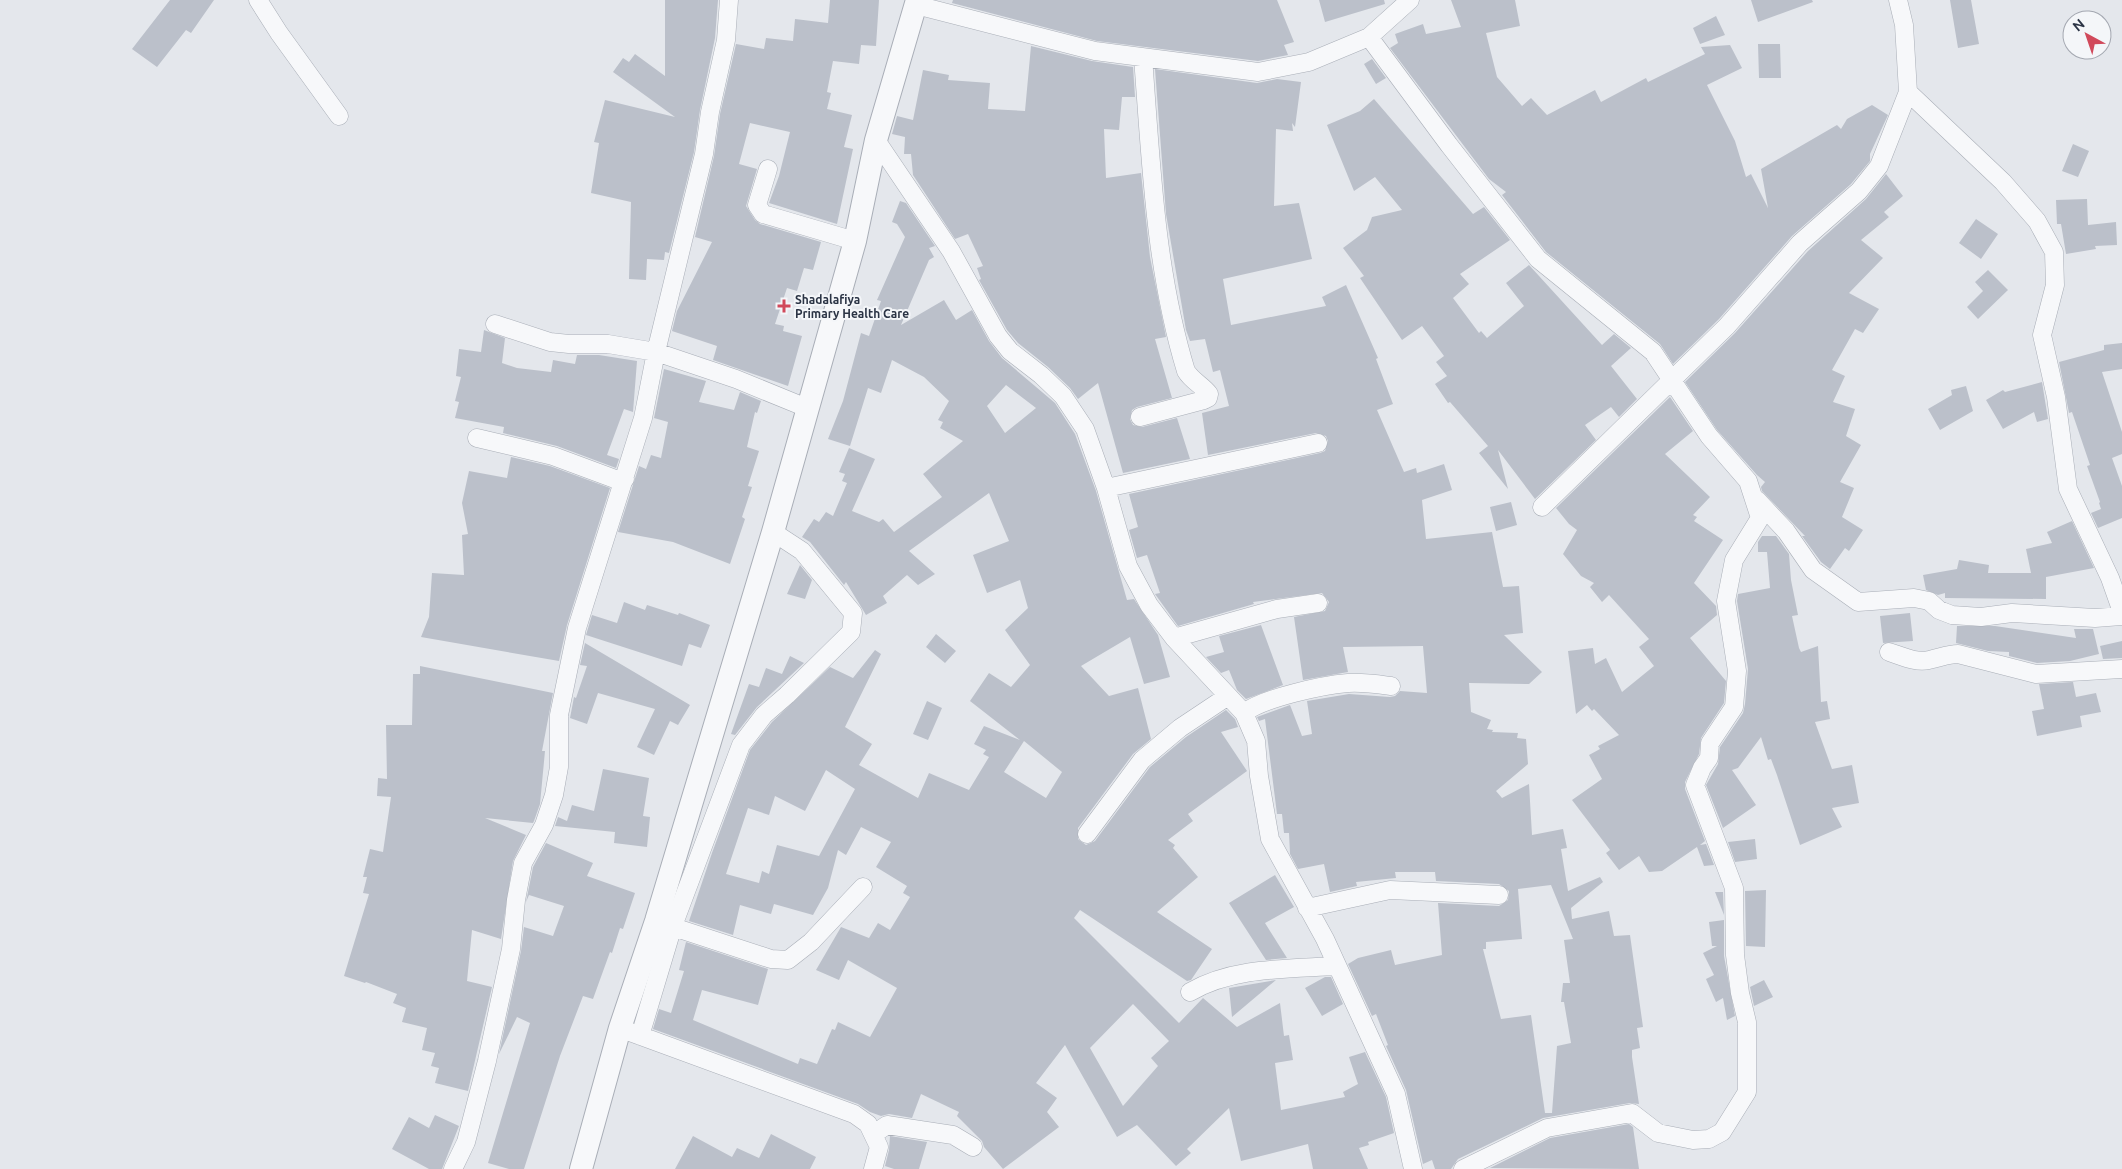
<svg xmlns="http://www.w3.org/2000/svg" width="2122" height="1169" viewBox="0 0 2122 1169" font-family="Ubuntu,sans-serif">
<rect width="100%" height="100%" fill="#e4e7ec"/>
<path fill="#bbc0ca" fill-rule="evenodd" d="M 170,0 L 214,0 L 191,33 L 186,30 L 157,67 L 132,49 Z
M 665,0 L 718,0 L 715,38 L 700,110 L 694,152 L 669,253 L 665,252 L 664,260 L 647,259 L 646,280 L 629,279 L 631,202 L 591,193 L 599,143 L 594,142 L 605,100 L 675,117 L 613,72 L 623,58 L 629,62 L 635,54 L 665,76 Z
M 830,0 L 879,0 L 876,46 L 861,45 L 859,64 L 833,61 L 827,92 L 831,93 L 827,109 L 852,115 L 844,147 L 853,149 L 837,224 L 769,203 L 779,176 L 790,132 L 750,123 L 739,164 L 757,169 L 746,206 L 755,220 L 760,224 L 821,242 L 813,270 L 804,268 L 797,291 L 787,288 L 775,324 L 784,326 L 783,331 L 802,336 L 788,386 L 713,360 L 717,346 L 672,331 L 677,311 L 712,242 L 695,237 L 714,156 L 720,114 L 736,44 L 764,49 L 766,38 L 793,41 L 795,19 L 828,23 Z
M 953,0 L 1277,0 L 1294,42 L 1284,45 L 1288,55 L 1258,61 L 1097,41 L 952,3 Z
M 1319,0 L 1384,0 L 1385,4 L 1325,22 Z
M 1451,0 L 1515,0 L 1520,26 L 1486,33 L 1497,77 L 1522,106 L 1531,98 L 1547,115 L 1595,90 L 1601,102 L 1646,78 L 1648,82 L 1705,54 L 1701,47 L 1730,45 L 1742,68 L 1707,85 L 1735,141 L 1746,177 L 1751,174 L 1768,208 L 1761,169 L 1837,125 L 1841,129 L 1847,119 L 1872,105 L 1888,115 L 1870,154 L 1870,161 L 1851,184 L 1792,236 L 1719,319 L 1673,364 L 1660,344 L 1546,252 L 1502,195 L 1506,192 L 1489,179 L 1390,48 L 1398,43 L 1395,34 L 1423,24 L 1426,34 L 1461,27 Z
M 1751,0 L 1812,0 L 1813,2 L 1758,22 Z
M 1950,0 L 1971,0 L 1979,44 L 1958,48 Z
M 1716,16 L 1725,35 L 1700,44 L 1693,28 Z
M 1758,44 L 1780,44 L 1781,78 L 1759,78 Z
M 1031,46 L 1092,61 L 1133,67 L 1135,97 L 1122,97 L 1119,130 L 1104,129 L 1106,178 L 1141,173 L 1150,257 L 1166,337 L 1155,339 L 1172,398 L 1137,407 L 1132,410 L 1130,419 L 1133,425 L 1142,427 L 1177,418 L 1190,459 L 1123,473 L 1098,383 L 1078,399 L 1070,388 L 1048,367 L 1018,343 L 1007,330 L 979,280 L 981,279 L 977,268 L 983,266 L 968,234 L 955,239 L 913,175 L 911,154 L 904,154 L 905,137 L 892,134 L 897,116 L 913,120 L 923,70 L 949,75 L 948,80 L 990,83 L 988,109 L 1025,111 Z
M 1372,59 L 1386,78 L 1376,84 L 1364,64 Z
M 1155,69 L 1257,83 L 1277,79 L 1301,82 L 1295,127 L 1292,123 L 1293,131 L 1276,129 L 1274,206 L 1299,203 L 1312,259 L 1223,279 L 1231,325 L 1326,306 L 1322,297 L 1346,285 L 1378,358 L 1376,359 L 1393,404 L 1377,410 L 1404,472 L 1416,468 L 1417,473 L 1444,464 L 1452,490 L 1422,500 L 1426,539 L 1492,532 L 1503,587 L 1519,586 L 1523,633 L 1504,635 L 1542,672 L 1529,684 L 1469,683 L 1471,712 L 1491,720 L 1487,729 L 1493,730 L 1492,732 L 1518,733 L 1517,738 L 1526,739 L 1528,764 L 1496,791 L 1502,798 L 1529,784 L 1532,835 L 1563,829 L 1567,848 L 1561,849 L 1568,891 L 1600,877 L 1603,882 L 1571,908 L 1572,919 L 1609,911 L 1614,936 L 1630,935 L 1643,1027 L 1637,1028 L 1640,1048 L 1632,1050 L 1632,1057 L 1639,1104 L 1630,1103 L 1543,1118 L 1458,1159 L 1451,1169 L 1435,1169 L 1432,1160 L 1423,1164 L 1406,1090 L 1386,1046 L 1388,1045 L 1376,1014 L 1372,1016 L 1348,964 L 1358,958 L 1391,950 L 1395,965 L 1442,955 L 1438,903 L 1499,906 L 1508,900 L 1509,891 L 1499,884 L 1436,881 L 1435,872 L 1395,872 L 1396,878 L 1356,882 L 1357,886 L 1330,892 L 1324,864 L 1298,869 L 1290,854 L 1289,833 L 1284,833 L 1282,814 L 1277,814 L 1265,719 L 1259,721 L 1257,717 L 1290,705 L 1302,736 L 1312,734 L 1307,701 L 1349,694 L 1390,697 L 1395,696 L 1400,691 L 1427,693 L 1423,646 L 1343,647 L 1348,672 L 1303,680 L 1294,617 L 1325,611 L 1329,602 L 1322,593 L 1253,602 L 1254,604 L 1178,626 L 1155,594 L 1160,593 L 1147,555 L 1137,558 L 1129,530 L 1138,527 L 1129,494 L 1320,453 L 1325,451 L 1328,441 L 1326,436 L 1316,433 L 1208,455 L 1202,413 L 1229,406 L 1220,370 L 1213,372 L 1205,339 L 1190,341 L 1186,330 L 1166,214 ZM 1551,885 L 1573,939 L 1564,940 L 1570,983 L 1563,983 L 1561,1002 L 1564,1002 L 1571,1043 L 1557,1046 L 1552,1113 L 1545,1113 L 1531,1015 L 1501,1019 L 1483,949 L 1486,949 L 1486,942 L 1522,939 L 1518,889 Z
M 1374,99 L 1473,214 L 1484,207 L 1510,240 L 1460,274 L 1469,284 L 1453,298 L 1479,333 L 1481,331 L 1487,338 L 1524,306 L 1506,283 L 1529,265 L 1602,345 L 1614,334 L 1631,348 L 1611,366 L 1637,399 L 1619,417 L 1611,407 L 1585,425 L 1596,440 L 1535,499 L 1498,450 L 1508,489 L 1479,453 L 1488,446 L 1450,402 L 1448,403 L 1435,384 L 1447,376 L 1436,362 L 1444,356 L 1422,326 L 1402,340 L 1360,278 L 1364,276 L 1343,248 L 1367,230 L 1372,217 L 1402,210 L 1375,177 L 1354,191 L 1327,125 L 1360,111 Z
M 2073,144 L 2089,151 L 2078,177 L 2062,171 Z
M 1886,174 L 1903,196 L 1884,212 L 1889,217 L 1861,240 L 1883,258 L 1849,293 L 1879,309 L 1863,333 L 1855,329 L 1832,370 L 1845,376 L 1833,402 L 1855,409 L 1846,436 L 1861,445 L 1840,482 L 1854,488 L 1842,517 L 1863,530 L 1849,551 L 1845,548 L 1830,569 L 1821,562 L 1802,536 L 1805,536 L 1762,491 L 1761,487 L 1765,482 L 1757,475 L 1717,430 L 1685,382 L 1735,333 L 1808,251 L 1866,199 Z
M 2087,199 L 2088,225 L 2116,222 L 2117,245 L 2095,246 L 2096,249 L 2066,254 L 2061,224 L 2057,224 L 2056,200 Z
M 900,201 L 906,203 L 935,246 L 929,248 L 934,257 L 929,260 L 901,325 L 944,300 L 956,320 L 972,310 L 989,341 L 1002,358 L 1055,403 L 1075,434 L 1096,491 L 1127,600 L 1134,599 L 1158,635 L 1170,677 L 1144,684 L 1130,637 L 1081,666 L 1109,696 L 1138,688 L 1151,739 L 1133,754 L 1078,828 L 1078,839 L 1086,845 L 1095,841 L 1150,767 L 1186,737 L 1226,710 L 1235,719 L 1238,727 L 1221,732 L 1247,771 L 1188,814 L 1193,821 L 1168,840 L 1175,845 L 1173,848 L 1198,877 L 1157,912 L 1212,949 L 1191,980 L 1187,981 L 1080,910 L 1074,918 L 1179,1023 L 1203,998 L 1237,1027 L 1280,1003 L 1284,1036 L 1289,1035 L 1293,1060 L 1275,1063 L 1281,1110 L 1345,1097 L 1343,1092 L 1358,1084 L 1349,1057 L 1365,1052 L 1386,1097 L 1394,1133 L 1368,1142 L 1369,1145 L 1359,1148 L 1368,1169 L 1313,1169 L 1308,1144 L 1241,1161 L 1229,1108 L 1187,1149 L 1191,1153 L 1176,1166 L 1137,1125 L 1117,1137 L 1065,1045 L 1036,1083 L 1057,1098 L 1047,1112 L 1059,1127 L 1003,1169 L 984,1147 L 982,1141 L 957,1116 L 959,1112 L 921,1094 L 912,1118 L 889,1114 L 881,1116 L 870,1112 L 858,1104 L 653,1029 L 659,1009 L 671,1013 L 684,971 L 679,970 L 686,942 L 768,969 L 758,1005 L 702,990 L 693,1020 L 798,1064 L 800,1058 L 817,1064 L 832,1029 L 835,1030 L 838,1022 L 870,1037 L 897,988 L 848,960 L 839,980 L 816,970 L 841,927 L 869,938 L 878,923 L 890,930 L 910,897 L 903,893 L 907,886 L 876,867 L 891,842 L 861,827 L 846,855 L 838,850 L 828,888 L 813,915 L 774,904 L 771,914 L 740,905 L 733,935 L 689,921 L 712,853 L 750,750 L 772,722 L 830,667 L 853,678 L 875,650 L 881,654 L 845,727 L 872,744 L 859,765 L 918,798 L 929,773 L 969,790 L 989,757 L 983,754 L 986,750 L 974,744 L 984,726 L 1020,740 L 970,701 L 989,673 L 1011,687 L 1030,665 L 1005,630 L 1028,608 L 1020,580 L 987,593 L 973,555 L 1009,541 L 989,493 L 909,551 L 935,574 L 918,585 L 907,575 L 883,596 L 887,603 L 866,615 L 846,582 L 844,585 L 810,542 L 802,537 L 814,519 L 819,522 L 826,512 L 833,516 L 847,483 L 842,481 L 845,474 L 839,472 L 849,448 L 875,459 L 852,511 L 879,522 L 883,519 L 894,532 L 942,497 L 923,474 L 963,441 L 940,428 L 943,422 L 938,420 L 949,401 L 924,377 L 892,360 L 881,393 L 868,388 L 850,446 L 828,439 L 843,401 L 861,333 L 869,336 L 881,301 L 877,300 L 905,237 L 897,224 L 892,222 ZM 1006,385 L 1036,408 L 1005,433 L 987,406 ZM 1024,741 L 1062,772 L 1046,798 L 1004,772 ZM 826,770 L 855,789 L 819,856 L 777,845 L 769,874 L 762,871 L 759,883 L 726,874 L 748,808 L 769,815 L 775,796 L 805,811 ZM 1133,1004 L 1169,1041 L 1151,1058 L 1158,1066 L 1123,1106 L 1090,1048 Z
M 1976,219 L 1998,234 L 1981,259 L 1959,243 Z
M 1988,270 L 2008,290 L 1978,319 L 1967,307 L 1983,291 L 1975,282 Z
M 484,330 L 505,338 L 502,363 L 517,368 L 551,372 L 553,360 L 575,364 L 577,355 L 599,355 L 637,361 L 633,412 L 624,409 L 607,455 L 619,459 L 616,468 L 557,446 L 503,433 L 504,427 L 455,418 L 459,402 L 455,401 L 461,377 L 456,376 L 459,349 L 481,352 Z
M 2122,343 L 2122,369 L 2102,372 L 2122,432 L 2122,454 L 2112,458 L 2122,486 L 2122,518 L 2098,528 L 2091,513 L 2101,509 L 2099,503 L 2100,502 L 2087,466 L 2090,465 L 2072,412 L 2069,413 L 2059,362 L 2104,350 L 2104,345 Z
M 664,369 L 706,381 L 699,402 L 734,410 L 740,392 L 761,401 L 757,413 L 755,412 L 747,447 L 759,451 L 748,486 L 752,487 L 742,517 L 745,519 L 730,564 L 673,542 L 618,532 L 639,466 L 646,469 L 651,455 L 661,458 L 668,422 L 654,418 Z
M 2042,382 L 2048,419 L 2037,422 L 2034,412 L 2003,429 L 1986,400 L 2003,390 L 2005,392 Z
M 1966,386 L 1973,411 L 1940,430 L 1928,409 L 1952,395 L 1951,390 Z
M 1670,397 L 1693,431 L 1665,454 L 1710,497 L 1693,515 L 1697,517 L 1694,521 L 1723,540 L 1694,583 L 1716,606 L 1717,615 L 1690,638 L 1726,681 L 1724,703 L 1701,738 L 1699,754 L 1685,782 L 1685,789 L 1705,841 L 1700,845 L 1706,844 L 1714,865 L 1704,866 L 1697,847 L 1662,871 L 1649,872 L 1639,856 L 1619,870 L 1606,853 L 1610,850 L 1572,800 L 1602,779 L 1589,755 L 1600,749 L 1598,746 L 1619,735 L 1594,709 L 1592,711 L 1587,705 L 1576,714 L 1568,651 L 1593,648 L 1595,664 L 1606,658 L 1622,692 L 1654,666 L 1639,647 L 1649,639 L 1609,595 L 1602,602 L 1590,587 L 1594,583 L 1581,576 L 1563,554 L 1577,530 L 1569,524 L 1556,508 Z
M 511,457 L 550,466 L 610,488 L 567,625 L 559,661 L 421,637 L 429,617 L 432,573 L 464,575 L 462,535 L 468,534 L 462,503 L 469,471 L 507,478 Z
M 1511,502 L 1517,525 L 1496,531 L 1490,507 Z
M 2072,521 L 2094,568 L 2046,577 L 2046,599 L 1945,598 L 1945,593 L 1938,595 L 1926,590 L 1923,575 L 1957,569 L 1959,560 L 1989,565 L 1988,573 L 2031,573 L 2026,549 L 2052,543 L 2047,532 Z
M 1762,536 L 1776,536 L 1789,554 L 1791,580 L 1798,615 L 1792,616 L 1799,648 L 1801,652 L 1818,646 L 1821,702 L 1827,701 L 1830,719 L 1815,722 L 1832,769 L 1852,765 L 1859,803 L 1832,808 L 1842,827 L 1800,845 L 1777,775 L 1771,759 L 1768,760 L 1761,737 L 1738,768 L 1732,770 L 1756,805 L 1723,828 L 1706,785 L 1718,764 L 1720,747 L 1743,713 L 1745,704 L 1748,669 L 1737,601 L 1738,594 L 1770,588 L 1767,552 L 1758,552 L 1758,542 Z
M 800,565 L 812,580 L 805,599 L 787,594 Z
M 624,602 L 645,610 L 647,605 L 678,615 L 679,613 L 710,625 L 701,648 L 689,644 L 682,666 L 586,635 L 592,615 L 617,623 Z
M 1910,613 L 1913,641 L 1883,643 L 1880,616 Z
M 1261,625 L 1283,685 L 1246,699 L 1237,690 L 1229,670 L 1221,673 L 1206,657 L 1224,652 L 1219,636 Z
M 1957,626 L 1995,626 L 2076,638 L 2074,629 L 2093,629 L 2099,654 L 2070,661 L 2037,663 L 2009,656 L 2009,652 L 1988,651 L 1956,643 Z
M 936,634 L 956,651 L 945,663 L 926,647 Z
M 2122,641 L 2122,658 L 2103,659 L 2100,646 Z
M 585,643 L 690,705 L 678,725 L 670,721 L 654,755 L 637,747 L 655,709 L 598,693 L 587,724 L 570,718 L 574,697 L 576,698 L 587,666 L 580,665 Z
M 790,656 L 804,663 L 757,707 L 735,735 L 731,734 L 749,684 L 759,687 L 766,668 L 782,674 Z
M 420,666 L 553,693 L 542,751 L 545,751 L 540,804 L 534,821 L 533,823 L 485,818 L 526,835 L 513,861 L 501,939 L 472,930 L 467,981 L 492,987 L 468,1091 L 435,1083 L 439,1068 L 431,1066 L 435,1053 L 422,1050 L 427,1028 L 402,1022 L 406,1008 L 393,1003 L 397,994 L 366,982 L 365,983 L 344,976 L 369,894 L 363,893 L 367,877 L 363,877 L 370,849 L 383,852 L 391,797 L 377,796 L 378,778 L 387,779 L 386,725 L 412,725 L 413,674 L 420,674 Z
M 2073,682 L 2076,697 L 2096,693 L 2101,712 L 2080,716 L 2082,727 L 2037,736 L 2032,711 L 2044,709 L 2039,684 Z
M 927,701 L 942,708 L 928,740 L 913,734 Z
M 603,769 L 649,778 L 643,816 L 650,817 L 647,847 L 614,843 L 615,832 L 555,826 L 558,817 L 567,821 L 572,805 L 594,811 Z
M 1755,839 L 1757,859 L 1735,862 L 1728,842 Z
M 546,843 L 593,863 L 587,876 L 635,893 L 623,929 L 620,928 L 612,953 L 610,952 L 593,999 L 583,996 L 560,1056 L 524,1169 L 509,1169 L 488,1163 L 530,1023 L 517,1017 L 499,1054 L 521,951 L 524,927 L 553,936 L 564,906 L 529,895 L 526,902 L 533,867 Z
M 1275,875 L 1294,907 L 1265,923 L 1287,958 L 1266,960 L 1229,903 Z
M 1766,890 L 1765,947 L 1746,946 L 1745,891 Z
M 1715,892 L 1723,892 L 1724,915 Z
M 1724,920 L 1724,956 L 1735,1016 L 1727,1020 L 1723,998 L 1716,1002 L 1706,979 L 1714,975 L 1703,953 L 1717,946 L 1712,946 L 1709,922 Z
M 1325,977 L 1331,977 L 1343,1004 L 1322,1016 L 1305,988 Z
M 1276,980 L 1232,1017 L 1229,988 Z
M 1764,980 L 1773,997 L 1754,1006 L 1750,987 Z
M 435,1115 L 459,1126 L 442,1169 L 429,1169 L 392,1149 L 409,1117 L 429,1128 Z
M 1629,1124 L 1633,1127 L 1639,1169 L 1490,1168 L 1550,1138 Z
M 771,1134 L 816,1157 L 810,1169 L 675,1169 L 693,1136 L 732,1157 L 737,1148 L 759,1158 Z
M 890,1136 L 927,1142 L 919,1169 L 894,1169 L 885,1166 L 889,1150 Z"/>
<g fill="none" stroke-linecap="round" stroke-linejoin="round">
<g stroke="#a9aeb7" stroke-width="19">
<path id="minor" d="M 258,0 L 279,33 L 339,116
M 916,5 L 1095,51 L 1258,72 L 1309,62 L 1369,37 L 1410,0
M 1369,37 L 1449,145 L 1538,259 L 1653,352 L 1709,436 L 1748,481 L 1760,518 L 1734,560 L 1726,601 L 1737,671 L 1734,707 L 1710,743 L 1709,758 L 1702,768 L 1695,785 L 1734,888 L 1735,955 L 1740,993 L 1747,1022 L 1747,1092 L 1722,1132 L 1709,1139 L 1693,1140 L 1658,1133 L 1632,1113 L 1547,1128 L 1463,1169
M 1908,92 L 2003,182 L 2037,221 L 2054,252 L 2055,285 L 2042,335 L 2056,397 L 2068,489 L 2110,578 L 2122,612
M 876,140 L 951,251 L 998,336 L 1010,351 L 1041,375 L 1063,396 L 1085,429 L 1106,488 L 1128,566 L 1149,605 L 1174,638 L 1244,713 L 1256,741 L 1259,776 L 1270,839 L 1325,939 L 1396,1094 L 1413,1169
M 768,169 L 757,205 L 763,214 L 855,241
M 495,324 L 550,342 L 569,344 L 608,344 L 656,352 L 736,379 L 807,408
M 1140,417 L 1204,400 L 1208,398 L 1209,394 C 1202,385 1192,381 1186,371 C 1155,270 1151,162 1143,57
M 477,438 L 553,456 L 615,479 L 625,479
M 1106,488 L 1318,443
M 1757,500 L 1786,531 L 1813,570 L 1858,602 L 1914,598 L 1929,601 L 1939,610 L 1952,615 L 1981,617 L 2012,613 L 2095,618 L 2122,616
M 1542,507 L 1727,326 L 1800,243 L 1859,191 L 1879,166 L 1908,92 L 1904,25 L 1898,0
M 1174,638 L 1277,609 L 1318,603
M 1889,652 C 1902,656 1915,663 1929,660 C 1940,658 1947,654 1958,654 L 2036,674 L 2122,669
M 1244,713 C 1263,698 1323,685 1348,683 C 1363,682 1376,684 1391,686
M 1087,834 L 1142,760 L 1180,728 L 1228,696
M 1307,908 L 1390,890 L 1499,895
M 661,923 L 771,959 L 788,960 L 811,942 L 863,887
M 1190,992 C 1233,967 1287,969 1336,966
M 630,1032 L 854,1114 L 868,1124 L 879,1147 L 873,1169
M 640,1036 L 673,926 L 741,745 L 764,715 L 787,695 L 851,632 L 853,613 L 802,551 L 773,532
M 874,1134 L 887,1125 L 953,1135 L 973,1147
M 453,1169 L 466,1142 L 487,1061 L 511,949 L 516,900 L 523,863 L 544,825 L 554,795 L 559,767 L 559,715 L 577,628 L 643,418 L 656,352 L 704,154 L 710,112 L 726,40 L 729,0"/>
</g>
<g stroke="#a9aeb7" stroke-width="24">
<path id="tertiary" d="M 581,1169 L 620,1028 L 656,921 L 773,532 L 855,241 L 876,140 L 917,0"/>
</g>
<use href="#minor" stroke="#f7f8fa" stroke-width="18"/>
<use href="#tertiary" stroke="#f7f8fa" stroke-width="22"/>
</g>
<path fill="#d1495b" stroke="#f4f6f9" stroke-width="2" d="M781.5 298.5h5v5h5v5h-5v5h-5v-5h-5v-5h5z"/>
<g text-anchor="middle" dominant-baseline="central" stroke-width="4" stroke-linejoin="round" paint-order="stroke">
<g font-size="12" font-weight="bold" fill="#2b3445" stroke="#f4f6f9" text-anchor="start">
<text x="795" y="299">Shadalafiya<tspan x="795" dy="14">Primary Health Care</tspan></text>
</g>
</g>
<g transform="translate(2087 35) rotate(320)"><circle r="24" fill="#f4f6f9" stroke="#a4a8b1"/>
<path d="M0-4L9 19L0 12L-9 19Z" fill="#d1495b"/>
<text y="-8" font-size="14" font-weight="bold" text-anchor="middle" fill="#2b3445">N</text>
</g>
</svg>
